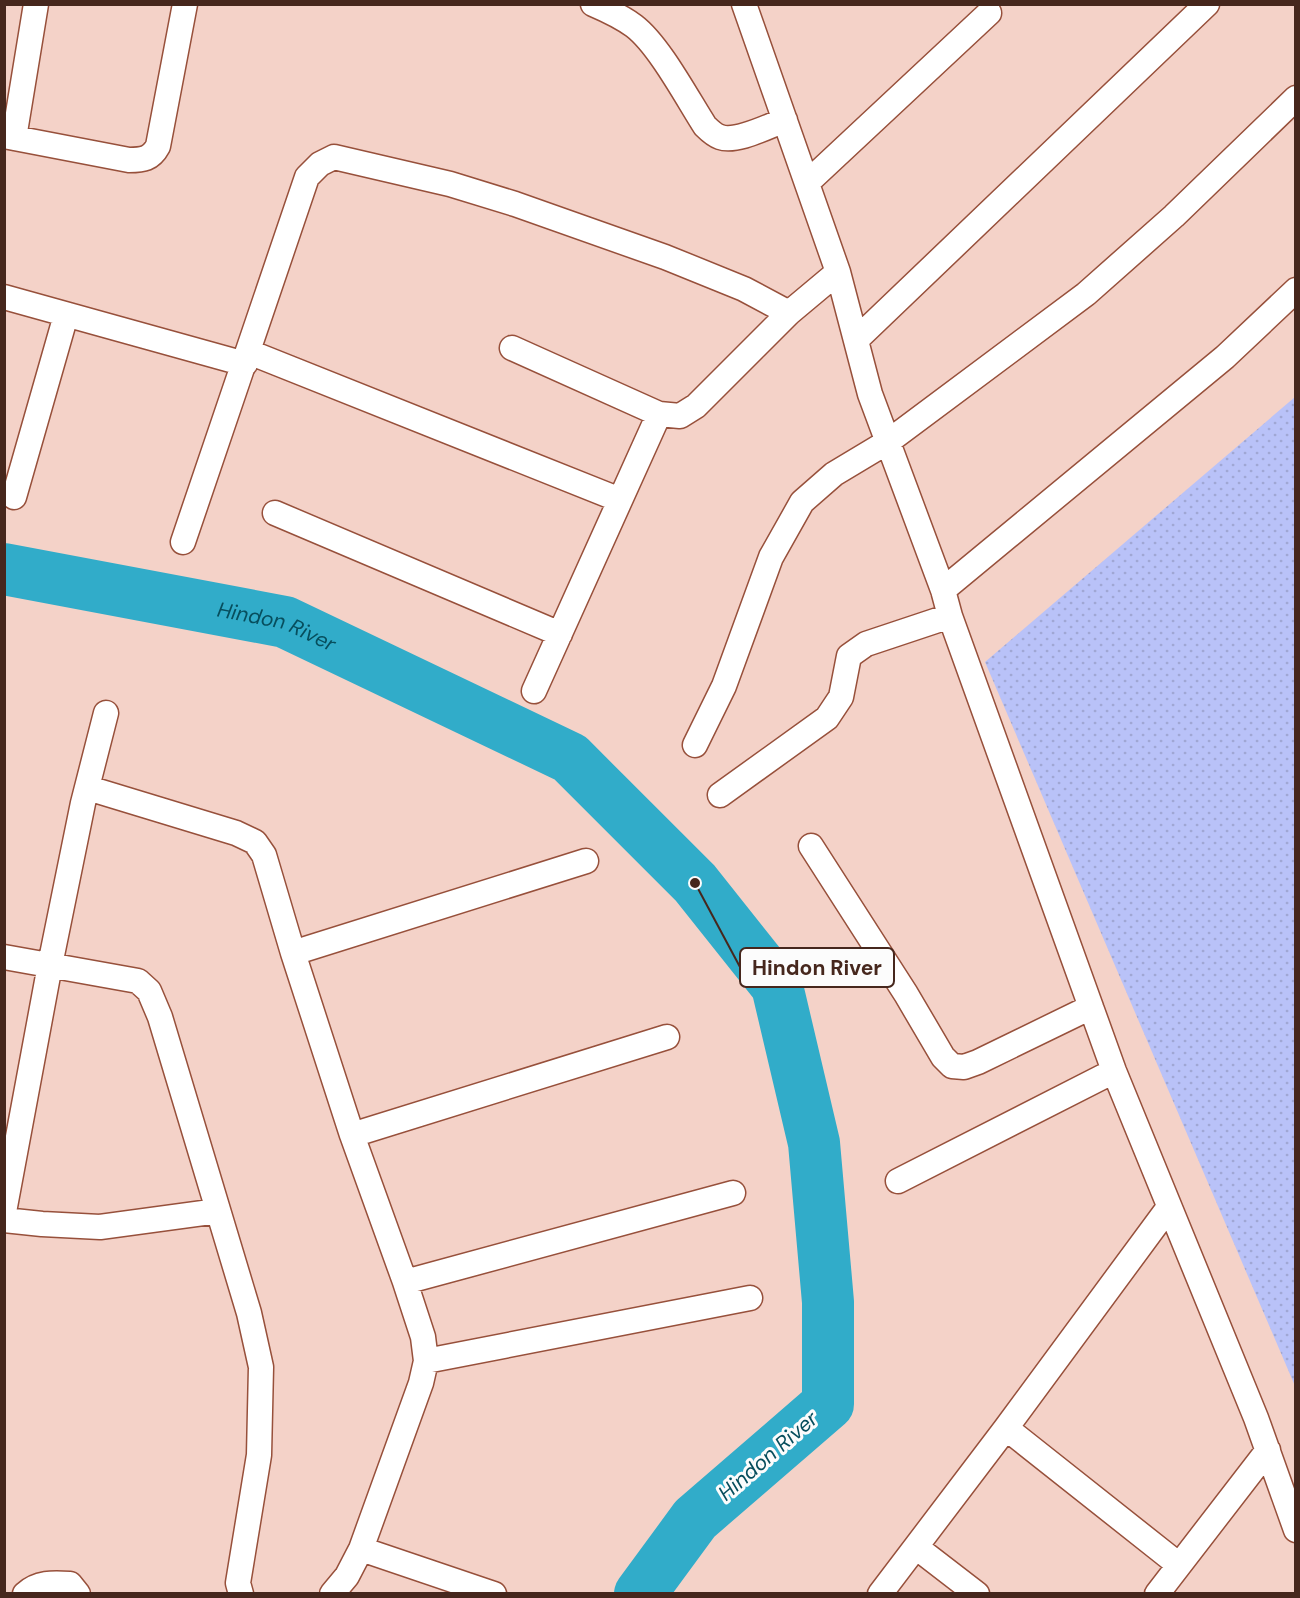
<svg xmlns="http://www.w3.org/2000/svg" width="1300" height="1598" viewBox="0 0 1300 1598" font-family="'DM Sans',sans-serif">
<defs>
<pattern id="park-dots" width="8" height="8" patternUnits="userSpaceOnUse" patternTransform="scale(1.5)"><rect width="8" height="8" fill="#b9c2f8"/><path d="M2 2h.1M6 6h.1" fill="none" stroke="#a0a7d4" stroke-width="1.8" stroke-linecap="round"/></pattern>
</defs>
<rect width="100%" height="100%" fill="#f4d2c8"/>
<path fill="url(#park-dots)" d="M 1295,397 L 1295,1386 L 985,662 Z"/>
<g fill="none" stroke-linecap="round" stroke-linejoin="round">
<path stroke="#31acc9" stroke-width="52" id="s1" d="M 4,569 L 285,622 L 570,758 L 695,883 L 777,986 L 814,1143 L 828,1302 L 828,1404 L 695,1519 L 640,1594"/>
<g stroke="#97503b" stroke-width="27">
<path id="street" d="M 593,4 C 607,10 622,17 634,26 C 659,45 687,98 705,126 C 709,130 714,135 720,137 C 737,143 768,126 785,120
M 744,4 L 838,272 L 870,394 L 943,590 L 950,616 L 1114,1071 L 1256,1418 L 1296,1530
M 4,136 L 129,160 C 143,160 151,159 158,146 L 185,4
M 14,138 L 36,4
M 807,183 L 989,13
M 4,297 L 245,364
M 856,340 L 1207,4
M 512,348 L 659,414 L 680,416 L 696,406 L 789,313 L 838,272
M 249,352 L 620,500
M 14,497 L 66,315
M 275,513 L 560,634
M 183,542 L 307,177 L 320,164 L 334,157 L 450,184 L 515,204 L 665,257 L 744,289 L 789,313
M 943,590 L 1225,357 L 1296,290
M 534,691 L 659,414
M 695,745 L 724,686 L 771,557 L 802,502 L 834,474 L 889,441 L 1086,294 L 1174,216 L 1296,98
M 88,788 L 236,833 L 255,842 L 264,855 L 293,953 L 352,1135 L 405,1282 L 423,1337 L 426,1361 L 421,1383 L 361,1549 L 347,1576 L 332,1594
M 720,795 L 827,718 L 841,697 L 849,656 L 866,644 L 950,616
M 811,846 L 906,994 L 943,1057 L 952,1066 L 964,1067 L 978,1062 L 1091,1007
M 293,953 L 586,861
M 4,957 L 138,981 L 149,991 L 160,1017 L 249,1313 L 261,1367 L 259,1455 L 238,1583 L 241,1594
M 352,1135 L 667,1037
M 898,1181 L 1114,1071
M 4,1212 L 50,965 L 83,803 L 106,713
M 4,1220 L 42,1224 L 100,1227 L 218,1211
M 405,1282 L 733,1193
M 426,1361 L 750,1298
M 1006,1428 L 1179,1565
M 916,1547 L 977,1594
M 361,1549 L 494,1594
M 25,1594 C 38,1582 53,1583 70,1584 L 78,1594
M 880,1594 L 1006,1428 L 1169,1207
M 1157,1594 L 1268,1450"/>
</g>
<use href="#street" stroke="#fff" stroke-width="24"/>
</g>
<g text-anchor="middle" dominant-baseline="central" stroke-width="6" stroke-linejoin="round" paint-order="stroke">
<g font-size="21" font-style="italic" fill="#074e5d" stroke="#fcfcfc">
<text stroke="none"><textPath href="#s1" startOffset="279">Hindon River</textPath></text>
<text transform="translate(768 1456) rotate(-41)">Hindon River</text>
</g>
</g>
<path fill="none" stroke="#46271d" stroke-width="2" d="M695 883L740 967"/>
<circle fill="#46271d" stroke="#fcfcfc" stroke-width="2" cx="695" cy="883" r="6"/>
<rect fill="#fcfcfc" stroke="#46271d" stroke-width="2" x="740" y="948" width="154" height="39" rx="6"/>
<g font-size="21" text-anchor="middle" font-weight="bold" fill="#46271d">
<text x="817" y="975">Hindon River</text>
</g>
<rect width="1300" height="1598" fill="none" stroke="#46271d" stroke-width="12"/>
</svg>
